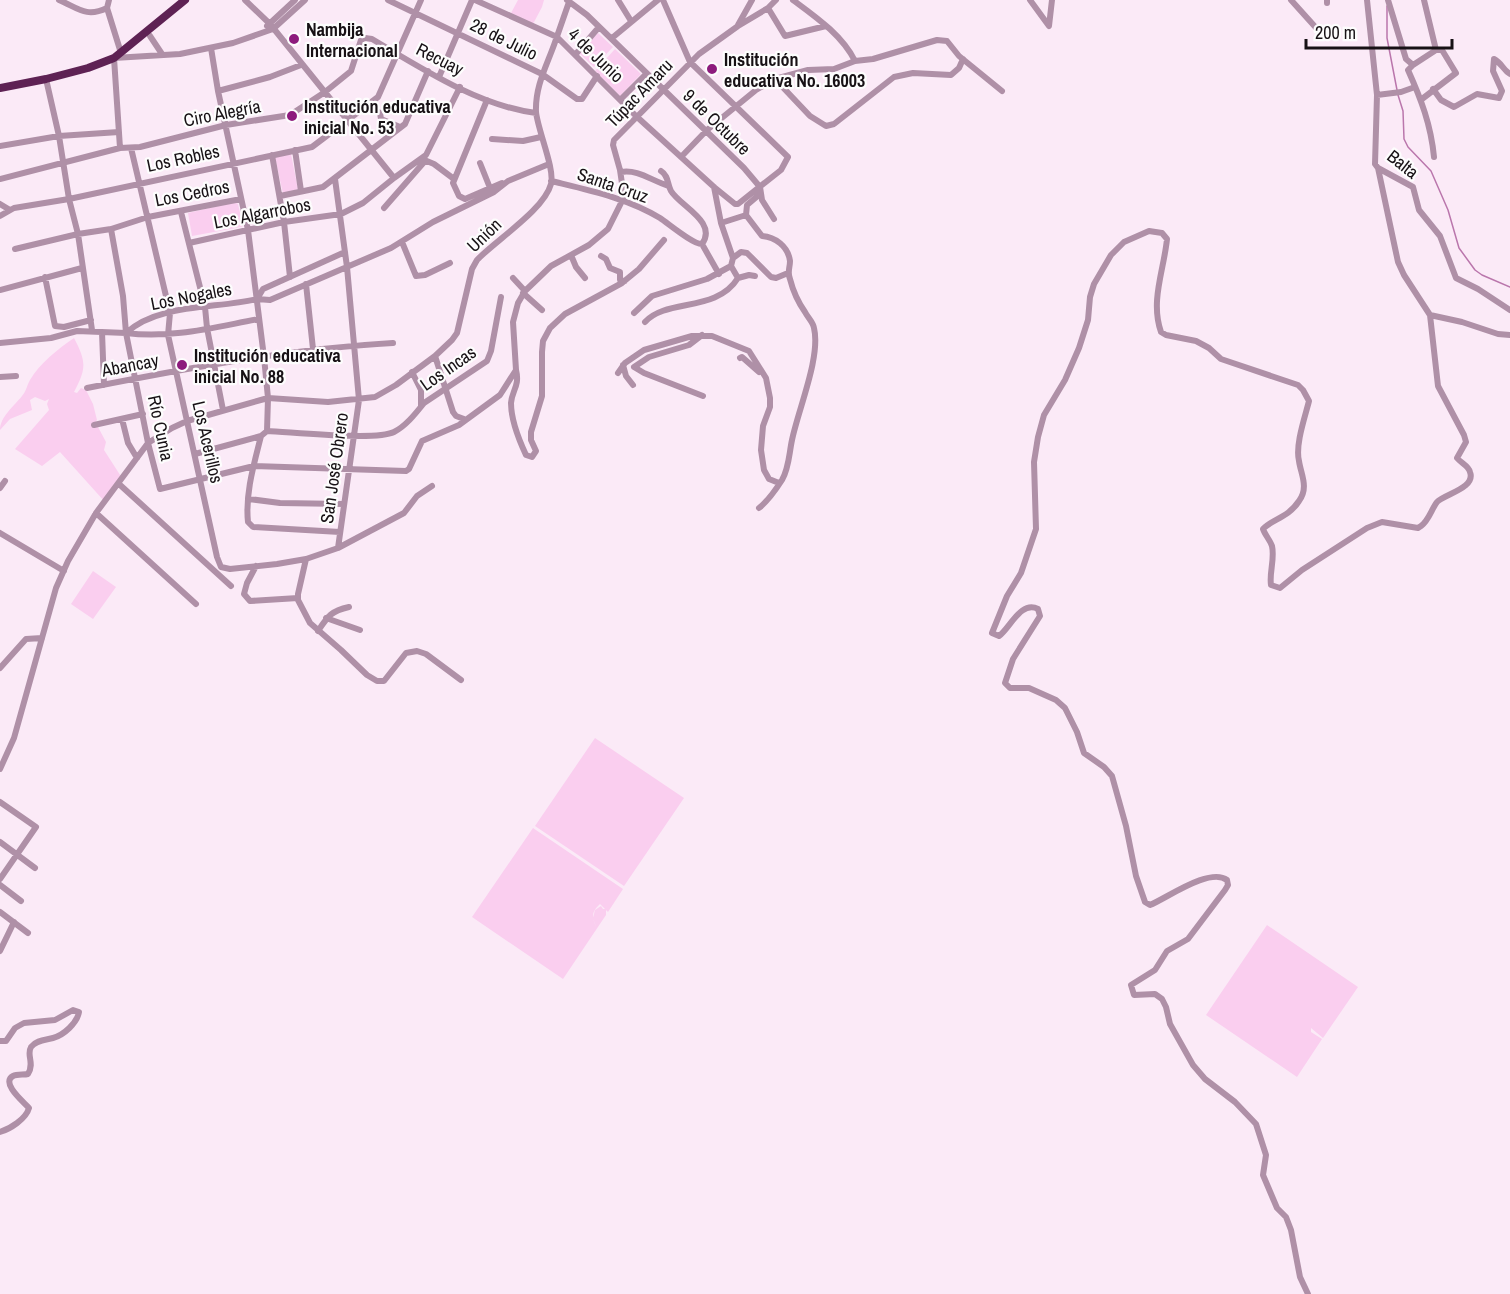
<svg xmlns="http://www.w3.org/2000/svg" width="1510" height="1294" viewBox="0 0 1510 1294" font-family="'Archivo Narrow',sans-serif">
<rect width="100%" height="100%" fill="#fbeaf7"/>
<path fill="#faceef" d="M 518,0 L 544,0 L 542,7 L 533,24 L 511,13 Z
M 598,33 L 613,47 L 594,67 L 579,53 Z
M 615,49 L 641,74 L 620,96 L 595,71 Z
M 291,154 L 298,189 L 283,194 L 275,157 Z
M 235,202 L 238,204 L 243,226 L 241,227 L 192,236 L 188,213 Z
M 74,338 C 86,361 87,368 74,392 L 77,393 L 81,388 L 86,390 L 93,404 L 97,420 L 93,425 L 98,427 L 106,442 L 104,450 L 122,478 L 105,502 L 60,452 L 42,466 L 15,449 L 49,410 L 47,404 L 49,399 L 45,401 L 35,397 L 30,400 L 32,410 L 10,419 L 0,430 C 0,417 14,406 22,396 C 26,392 27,385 30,380 C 40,363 58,349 74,338 Z
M 93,571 L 116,587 L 93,619 L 71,604 Z
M 595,738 L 684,798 L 624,886 L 535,826 Z
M 533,828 L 623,889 L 608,912 L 600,904 C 591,912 592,917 596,927 L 593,918 L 595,910 L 601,906 L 603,909 L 606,909 L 606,915 L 563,979 L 472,917 Z
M 1267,925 L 1358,987 L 1323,1038 L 1311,1028 L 1311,1032 L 1322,1039 L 1297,1077 L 1206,1015 Z"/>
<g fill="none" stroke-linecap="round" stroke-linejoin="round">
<path stroke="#ba76ac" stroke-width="1.5" d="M 1387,6 L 1387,38 L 1397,90
M 1398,95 L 1403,111 L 1404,139 L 1408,147 L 1431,171 L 1448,210 L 1459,248 L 1475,270 L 1482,275 L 1510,287"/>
<path stroke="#af90a7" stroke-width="6" d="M 59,0 C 78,8 86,18 107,8 L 109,0
M 245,0 L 270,24 L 394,178
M 388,0 L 542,74 L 577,99 L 582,99 L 597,76
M 475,0 L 557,37 L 636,116 L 714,187 L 735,204 L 738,204 L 781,170 L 788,157 L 690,62 L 663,0
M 567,0 L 587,15 L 744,168 L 760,187 L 762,200 L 774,219
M 618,0 L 631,21
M 793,0 C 816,17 842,35 855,61
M 1030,0 L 1049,26 L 1052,0
M 1291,0 L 1318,30
M 1327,0 L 1327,3
M 1367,0 L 1377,95 L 1375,164 L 1378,168 L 1413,187 L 1419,210 L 1440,236 L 1456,278 L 1478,289 L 1510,310
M 1388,0 L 1406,59 L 1413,65 L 1408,70 C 1421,99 1431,125 1434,157
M 1424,0 L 1436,50
M 107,8 L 121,53
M 768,8 L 785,36 L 826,26
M 738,25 L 752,0
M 267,26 L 295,0
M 150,36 L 162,54
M 612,38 L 658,0
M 211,48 L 218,91 L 248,230 L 264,357 L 268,398 L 267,431 L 261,436 C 254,464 245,494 248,522 L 253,527 L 340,532
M 575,55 L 599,27
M 1413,65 L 1436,50
M 439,77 L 472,0
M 46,79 L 59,136 L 69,199 L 78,234 L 92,330
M 775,79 L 810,116 L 826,126 L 834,124 L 894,77 L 913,73 L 951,75 L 959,68 L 963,59
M 1433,89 L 1441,100 L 1454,107 L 1477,94 L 1499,98 L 1502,91 L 1493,71 L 1494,59 C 1502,63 1503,70 1510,74
M 218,91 L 270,77 L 301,65
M 1377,95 L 1401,92 L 1415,87
M 1422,99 L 1456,73 L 1442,50 L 1436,50
M 487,100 L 453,183 L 459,196 L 465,199 L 502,183
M 620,100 L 646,74
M 367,106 L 380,113 L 381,119 L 400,127
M 492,139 L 523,141 L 541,137
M 0,146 L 59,136 L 119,132
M 120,148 L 114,58 L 180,54 L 233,43 L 273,29 L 305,0
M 131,148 L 170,313 L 168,335 L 217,557 L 221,567 L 230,569 L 277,564 L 306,559 L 338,548 L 404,513 L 417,496 L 432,486
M 295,150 L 301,191
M 272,155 L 284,222 L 290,277
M 681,157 L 707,130 L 756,90 L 775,79 L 808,70 L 834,69 L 855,61 L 873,59 L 937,40 L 947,41 L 959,56 L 1002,91
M 422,159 L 434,164 L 454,179
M 480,163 L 490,188
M 1378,168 L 1398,262 L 1404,275 L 1430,315
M 621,172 C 638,169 652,181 669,186
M 0,179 L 120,148 L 140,147 L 226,125 L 290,115 L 325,92 L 351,71 L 361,40 L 365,38 L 372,39 C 421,68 479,106 536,113
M 335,179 L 347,267 L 359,400 L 338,548
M 551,181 C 588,190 627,198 660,218 C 669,224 694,245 702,244 C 718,222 680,206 671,191 C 667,184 669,176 661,171
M 714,187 L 721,223 L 733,258
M 280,196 L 323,187 L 405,124 L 428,71
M 0,204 L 10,210
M 384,208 L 425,161
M 181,212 L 205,307 L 207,328 L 223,410
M 0,216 L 14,208 L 69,199 L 312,147 L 378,97 L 421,0
M 721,223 L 746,215
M 111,229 L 123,296 L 126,333 L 148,443 L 160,489 L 254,466 L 406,471 L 409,469 L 422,441 L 459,425 L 500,395 L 516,370 L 513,322 L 518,303 L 525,291 L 551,266 L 589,245 L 608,229 L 624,197 L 620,170 L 613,145 L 614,140 L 699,54 L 738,26 L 768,8 L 776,0
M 402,242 L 416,276 L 425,275 L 450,263
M 189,243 L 284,222 L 341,214 L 363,203 L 394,178 L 426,155 L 460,87
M 702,244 L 719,274
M 15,249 L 78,234 L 111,229 L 148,217 L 241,199
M 571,255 L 576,267 L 585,278
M 601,256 L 606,259 L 610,268 L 620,272 L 620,280 L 625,281
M 45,277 L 55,326 L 64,327 L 91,320
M 513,278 L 525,291
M 738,278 L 749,275 L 755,276
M 306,284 L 313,349
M 0,290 L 82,268
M 523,293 L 542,310
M 257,299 L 263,289 L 345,252
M 634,313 L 652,296 L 707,279 L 731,266 L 733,258 L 741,252 L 747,253 L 771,277 L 776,278 L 788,273
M 645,322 C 667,298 716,313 738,278 L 731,266
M 102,332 L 104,385
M 126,333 C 171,339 215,327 259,319
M 702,335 L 689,345 L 649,357 L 634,367 L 644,373 L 703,396
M 0,343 L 51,338 L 77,331 L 126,333 C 158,303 217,309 257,299 L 270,300 L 391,248 L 433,222 L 494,192 L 508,181 L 549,164
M 435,356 L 453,412 L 456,416 L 464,419
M 740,358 L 742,357 L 759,372
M 623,365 L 626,376 L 633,385
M 516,370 C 520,386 512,390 511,403 C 511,420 519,440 526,455 L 532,457 L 536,451 L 531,440 L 531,432 L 542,396 L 542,352 L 543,341 L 550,328 L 565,314 L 622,283 L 639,269 L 664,240
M 412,372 L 421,390 L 421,406
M 618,373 L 625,363 L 644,350 L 692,336 L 712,336 L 749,351 L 766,378 L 770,398 L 770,407 L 763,426 L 761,450 L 764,470 L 769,479 L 779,483
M 0,377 L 16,376
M 87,388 C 188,368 290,349 393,343
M 122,419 L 128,443 L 137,458
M 94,425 L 143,414
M 267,431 C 292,432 376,441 394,432 C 406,426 416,413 424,403 L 487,361 L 491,351 L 501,297
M 195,454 L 261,436
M 119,484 L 231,586
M 0,488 L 5,481
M 249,499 L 280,503 L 344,504
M 759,508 C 769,500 775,491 782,480 C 789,468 789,454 792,440 C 798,410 821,357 814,328 C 813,322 808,318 805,312 C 798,302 793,291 790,279 C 787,272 790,268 790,261 C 788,246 775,237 762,236 L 746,215 L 747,205 L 760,194
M 96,513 L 196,604
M 0,533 L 64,571
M 306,559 L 298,594 L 298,600 L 310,623 L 341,650 L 367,675 L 377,681 L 384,681 L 406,653 L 417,651 L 426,654 L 461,680
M 256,566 L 247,583 L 244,594 L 250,601 L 298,598
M 326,618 L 360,630
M 318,631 C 328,616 331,611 349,607
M 0,668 L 26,639 L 42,638
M 0,769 L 14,738 L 56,588 L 68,561 L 96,513 L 148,443 L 172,428 L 187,421 L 268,398 L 328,402 L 375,397 L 396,385 L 435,356 L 452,340 L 457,333 L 472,269 L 477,260 C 496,240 544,210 551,184 C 555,169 538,131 536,112 C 535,87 546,67 554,45 C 559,31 564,16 569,2
M 0,802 L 36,827 L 0,879
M 0,842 L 35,868
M 0,885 L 21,901
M 0,912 L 28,933
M 0,951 L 14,922
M 0,1041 L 6,1041 L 15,1028 L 24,1023 L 55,1020 L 73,1010 L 79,1012 C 77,1023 64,1035 53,1038 C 46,1040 36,1040 31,1047 C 26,1055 35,1063 28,1074 C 24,1075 17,1074 13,1076 C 0,1083 25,1103 29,1108 C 26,1119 10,1129 0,1132
M 1308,1294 L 1300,1277 L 1291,1230 L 1286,1217 L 1277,1208 L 1263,1175 L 1266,1155 L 1256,1124 L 1235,1102 L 1205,1079 L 1193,1065 L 1170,1024 L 1166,1007 L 1162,999 L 1155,994 L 1134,995 L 1131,985 L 1155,970 L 1167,951 L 1188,939 L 1225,890 L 1228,885 L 1227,880 C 1210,867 1167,898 1150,905 L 1145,902 L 1136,876 L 1126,826 L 1112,776 L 1104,767 L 1084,753 L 1077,732 L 1065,708 L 1056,700 L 1029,688 L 1010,688 L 1005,683 L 1013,659 L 1040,616 L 1038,609 C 1021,600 1010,628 999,636 L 992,633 L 1007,596 L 1021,573 L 1036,529 L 1034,462 L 1038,437 L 1044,415 L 1065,380 L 1079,348 L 1088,320 L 1090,297 L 1094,284 L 1111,255 L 1124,242 L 1149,231 L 1162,233 L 1167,239 C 1164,270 1150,301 1161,332 L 1166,335 L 1196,341 L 1209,348 L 1221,359 L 1298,385 L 1303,390 L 1309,401 C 1305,417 1295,445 1299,461 C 1301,475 1309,487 1299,501 C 1288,518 1272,519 1263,529 C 1265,535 1270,540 1272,546 C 1275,559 1269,573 1271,585 L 1280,588 L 1302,570 L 1367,528 L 1382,522 L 1418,528 L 1421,526 C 1429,520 1431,510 1437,502 C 1445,494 1476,488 1470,472 C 1469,466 1461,463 1457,458 L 1466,442 L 1464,435 L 1438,386 L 1430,315 L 1462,322 L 1498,334 L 1510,335"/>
<path stroke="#5e2254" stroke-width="8" d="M 0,88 L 46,79 L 88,68 L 114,58 L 185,0"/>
</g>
<g fill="#8d1b7d" stroke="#fdfdfd" stroke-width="2">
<circle cx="294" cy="39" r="6"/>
<circle cx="712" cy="69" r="6"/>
<circle cx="292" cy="116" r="6"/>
<circle cx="182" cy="365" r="6"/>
</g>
<g text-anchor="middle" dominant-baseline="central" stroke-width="4.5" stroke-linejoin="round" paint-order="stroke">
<g font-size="18" font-weight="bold" fill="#171115" stroke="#fdfdfd" text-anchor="start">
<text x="306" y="29">Nambija<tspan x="306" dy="21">Internacional</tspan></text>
<text x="724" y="59">Institución<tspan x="724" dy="21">educativa No. 16003</tspan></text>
<text x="304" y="106">Institución educativa<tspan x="304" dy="21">inicial No. 53</tspan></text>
<text x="194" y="355">Institución educativa<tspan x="194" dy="21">inicial No. 88</tspan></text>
</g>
<g font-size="18" fill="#171115" stroke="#fdfdfd">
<text transform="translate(504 39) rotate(26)">28 de Julio</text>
<text transform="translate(596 55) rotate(44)">4 de Junio</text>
<text transform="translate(440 59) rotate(27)">Recuay</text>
<text transform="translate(639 93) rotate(-46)">Túpac Amaru</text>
<text transform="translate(222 113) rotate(-11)">Ciro Alegría</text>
<text transform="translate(717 122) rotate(44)">9 de Octubre</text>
<text transform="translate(183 158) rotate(-12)">Los Robles</text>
<text transform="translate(1403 164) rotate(38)">Balta</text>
<text transform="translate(613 185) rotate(19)">Santa Cruz</text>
<text transform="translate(192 193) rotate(-11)">Los Cedros</text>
<text transform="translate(262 213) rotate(-11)">Los Algarrobos</text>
<text transform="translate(484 235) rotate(-44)">Unión</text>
<text transform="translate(191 296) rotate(-11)">Los Nogales</text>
<text transform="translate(130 365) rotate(-11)">Abancay</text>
<text transform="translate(448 368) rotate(-35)">Los Incas</text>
<text transform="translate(161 428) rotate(78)">Río Cunia</text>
<text transform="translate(208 442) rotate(77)">Los Acerillos</text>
<text transform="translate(334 468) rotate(-82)">San José Obrero</text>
</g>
</g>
<path d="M1306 39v9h146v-9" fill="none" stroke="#171115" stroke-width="3"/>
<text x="1315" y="39" font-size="18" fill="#171115" stroke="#fdfdfd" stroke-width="4.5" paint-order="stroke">200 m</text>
</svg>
